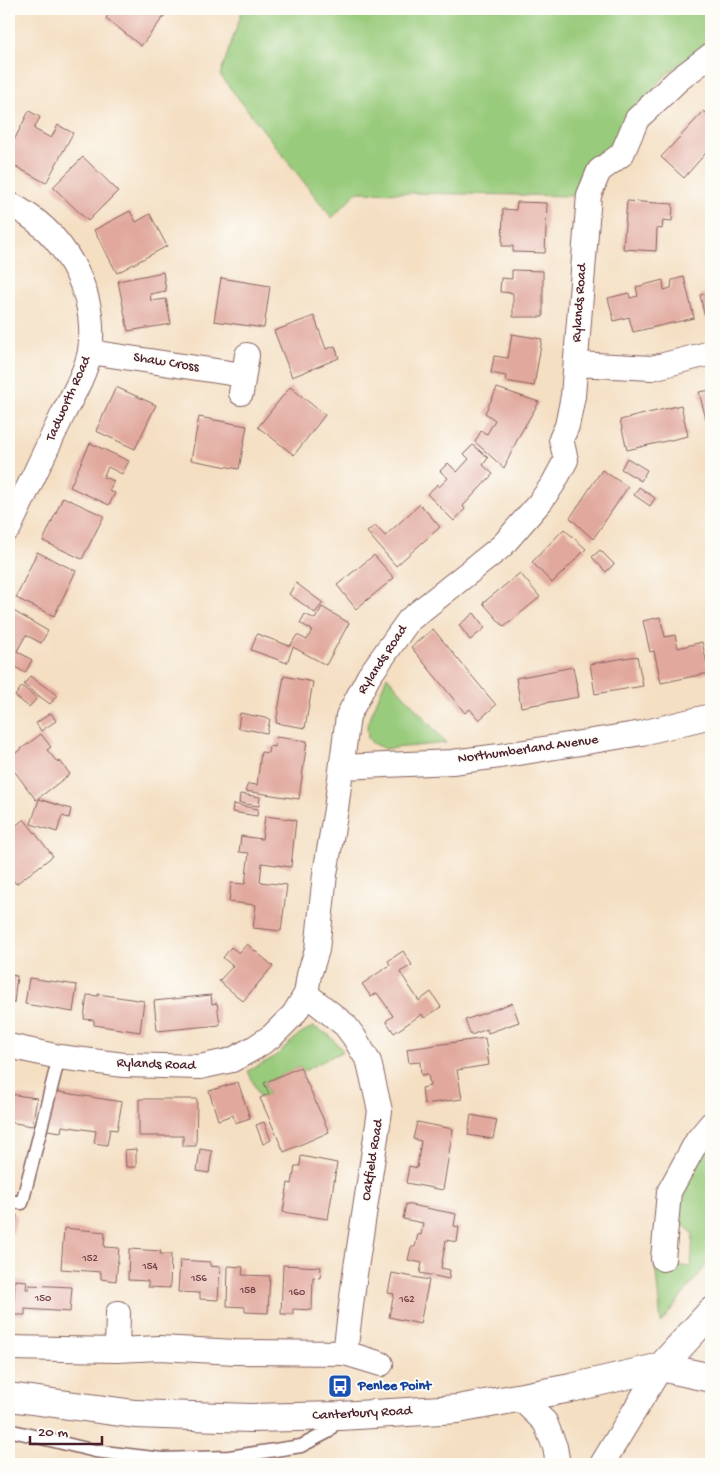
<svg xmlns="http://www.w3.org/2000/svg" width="720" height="1473" viewBox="0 0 720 1473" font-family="'Gochi Hand',sans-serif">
<rect width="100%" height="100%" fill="#fdfcf7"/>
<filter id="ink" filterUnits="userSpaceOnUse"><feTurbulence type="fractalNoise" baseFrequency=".02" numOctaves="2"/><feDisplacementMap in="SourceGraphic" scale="10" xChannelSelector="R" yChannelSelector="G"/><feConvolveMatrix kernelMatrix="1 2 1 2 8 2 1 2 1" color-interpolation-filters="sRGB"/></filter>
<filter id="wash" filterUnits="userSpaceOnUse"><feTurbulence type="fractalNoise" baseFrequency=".0096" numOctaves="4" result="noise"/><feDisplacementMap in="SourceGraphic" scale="20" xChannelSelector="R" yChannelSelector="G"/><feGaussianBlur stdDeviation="1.12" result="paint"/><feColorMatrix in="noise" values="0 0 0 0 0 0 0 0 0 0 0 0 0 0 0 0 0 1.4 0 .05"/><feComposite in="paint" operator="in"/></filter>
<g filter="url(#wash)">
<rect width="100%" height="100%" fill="#f4dfc3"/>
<path fill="#99cb7b" stroke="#727553" d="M 243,9 L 711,9 L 711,42 L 668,73 L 637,106 L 573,196 L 357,192 L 332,218 L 220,75 Z
M 387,676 L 446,743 L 385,749 L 372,743 L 368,738 L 367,726 Z
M 314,1027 L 329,1035 L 343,1051 L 302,1072 L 300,1067 L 264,1083 L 269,1094 L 260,1098 L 248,1071 C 258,1065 271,1060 279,1053 C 291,1043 299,1031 314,1027 Z
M 711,1141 L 711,1259 L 661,1323 L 655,1263 L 691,1267 L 693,1233 L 682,1225 L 676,1214 C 685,1188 694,1163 711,1141 Z"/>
<g id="blocks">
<path fill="#e1a89d" d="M 113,9 L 167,9 L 169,10 L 141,46 L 106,18 Z
M 171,9 L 185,9 L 180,15 Z
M 29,111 L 40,117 L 34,129 L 51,138 L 58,125 L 73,133 L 46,183 L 9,163 L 9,150 Z
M 704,111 L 711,118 L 711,147 L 684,178 L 661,157 Z
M 83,157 L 118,191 L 88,221 L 53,187 Z
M 627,201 L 673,204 L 672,221 L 663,220 L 662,229 L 657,228 L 656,251 L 623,249 Z
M 517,202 L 547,203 L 545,253 L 513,252 L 513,246 L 502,246 L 503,209 L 516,210 Z
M 130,211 L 136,222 L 150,214 L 167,246 L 117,273 L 94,230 Z
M 512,270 L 543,271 L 543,317 L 513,317 L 513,293 L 500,292 L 501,278 L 512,279 Z
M 163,272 L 166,291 L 150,294 L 151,301 L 166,299 L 171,324 L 128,331 L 118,281 Z
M 684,277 L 694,318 L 633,332 L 629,317 L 614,321 L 608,298 L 629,293 L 630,298 L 638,296 L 636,287 L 663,280 L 664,290 L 671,288 L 672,280 Z
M 221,278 L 270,286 L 264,328 L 214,321 Z
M 711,292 L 711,312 L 704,314 L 700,295 Z
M 314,316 L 326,349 L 335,346 L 339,358 L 292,377 L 274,331 Z
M 512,334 L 542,339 L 534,386 L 505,381 L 506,376 L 491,373 L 494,356 L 508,358 Z
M 116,387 L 156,405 L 135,449 L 96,431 Z
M 290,387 L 325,415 L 294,455 L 258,427 Z
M 497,388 L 539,402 L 519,436 L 504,468 L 475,442 L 481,431 L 487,434 L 495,420 L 485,413 Z
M 711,390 L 711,422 L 707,423 L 699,392 Z
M 681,405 L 688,436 L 627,450 L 620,420 Z
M 199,417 L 247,426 L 239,469 L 191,460 Z
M 90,443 L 129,461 L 122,474 L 108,467 L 103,477 L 114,481 L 109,491 L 115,493 L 109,505 L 70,487 Z
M 473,445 L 488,458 L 483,465 L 493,474 L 463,506 L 465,509 L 454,521 L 427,494 L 438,484 L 439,487 L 448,478 L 440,471 L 448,463 L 457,472 L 469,459 L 464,454 Z
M 627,458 L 647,470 L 641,481 L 621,469 Z
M 602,470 L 628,487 L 593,539 L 570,518 Z
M 639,487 L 655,498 L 650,506 L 634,495 Z
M 63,497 L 104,516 L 82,559 L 43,541 Z
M 420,504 L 440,527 L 396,566 L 367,532 L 375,525 L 385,536 Z
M 564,529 L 586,549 L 552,583 L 532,562 Z
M 600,550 L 614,564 L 606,572 L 592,557 Z
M 37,552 L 76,571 L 54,616 L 16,598 Z
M 374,555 L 394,578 L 356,609 L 337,585 Z
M 520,573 L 540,597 L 504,627 L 483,603 Z
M 296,583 L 323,603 L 315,613 L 289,594 Z
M 322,607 L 349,623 L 326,665 L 293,647 L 287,663 L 251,650 L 257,634 L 290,646 L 297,635 L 307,640 L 312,630 L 300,623 L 305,614 L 315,619 Z
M 10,609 L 48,631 L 41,643 L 26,635 L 17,651 L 32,660 L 25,673 L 9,663 L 9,612 Z
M 474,613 L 485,628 L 470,640 L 459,625 Z
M 660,617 L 665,637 L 675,635 L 678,648 L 702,642 L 709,673 L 661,683 L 654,651 L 650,652 L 643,621 Z
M 433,629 L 496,705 L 479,720 L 470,709 L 465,713 L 411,647 Z
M 637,656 L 643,686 L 595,694 L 590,664 Z
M 573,667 L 579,697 L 521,707 L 516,678 Z
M 30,676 L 57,695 L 50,704 L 24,685 Z
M 284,676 L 313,682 L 305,728 L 276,723 Z
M 22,686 L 37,698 L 29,707 L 15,696 Z
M 51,713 L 56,721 L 41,731 L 36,723 Z
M 240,713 L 270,719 L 267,733 L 238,728 Z
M 41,734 L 51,747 L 47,750 L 58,763 L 60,761 L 70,774 L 36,800 L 9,764 L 9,758 Z
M 276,737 L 307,741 L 299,799 L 245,791 L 248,784 L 257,785 L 261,752 L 268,753 L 269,746 L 275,747 Z
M 240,794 L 260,797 L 259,806 L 239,803 Z
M 39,799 L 71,809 L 69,818 L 62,816 L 57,832 L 31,824 Z
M 233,804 L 258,809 L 257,816 L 232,812 Z
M 265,816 L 296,820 L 291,867 L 262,863 L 260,882 L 287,885 L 281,931 L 253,928 L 256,905 L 229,902 L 231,883 L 245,884 L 249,853 L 239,852 L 241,836 L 262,839 Z
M 24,819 L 53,856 L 16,884 L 9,875 L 9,831 Z
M 247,944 L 273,966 L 243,1001 L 219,981 L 233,966 L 223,958 L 231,947 L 239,953 Z
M 403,951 L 412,965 L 400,972 L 419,1001 L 431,992 L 441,1007 L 424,1018 L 422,1014 L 394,1033 L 386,1021 L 393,1016 L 385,1004 L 377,993 L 371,997 L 362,984 L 390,965 L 388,961 Z
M 9,975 L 17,976 L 14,1003 L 9,1002 Z
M 29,978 L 77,985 L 73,1012 L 25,1004 Z
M 98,994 L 144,1001 L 140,1032 L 94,1025 L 94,1020 L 84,1019 L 87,995 L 98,996 Z
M 211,995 L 212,1004 L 217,1003 L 220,1025 L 157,1031 L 154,1001 Z
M 512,1003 L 519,1022 L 488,1033 L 487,1029 L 471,1035 L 465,1020 Z
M 485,1038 L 489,1065 L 457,1070 L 462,1099 L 424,1104 L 422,1088 L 430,1086 L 428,1074 L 421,1075 L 420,1062 L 409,1063 L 407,1049 Z
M 300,1067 L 329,1132 L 284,1152 L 260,1098 L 269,1094 L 264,1083 Z
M 238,1082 L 250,1118 L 235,1123 L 233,1115 L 218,1120 L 209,1091 Z
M 53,1091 L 122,1102 L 117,1130 L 110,1129 L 107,1145 L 94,1143 L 96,1131 L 62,1126 L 61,1132 L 47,1130 Z
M 9,1094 L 37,1098 L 32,1126 L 9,1122 Z
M 139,1099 L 197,1099 L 196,1146 L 183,1146 L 183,1136 L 139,1136 Z
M 471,1115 L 497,1120 L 493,1139 L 468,1135 Z
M 264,1122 L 271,1140 L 263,1144 L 256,1125 Z
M 417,1122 L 453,1129 L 443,1190 L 406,1183 L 409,1166 L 417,1168 L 421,1141 L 413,1139 Z
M 136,1149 L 136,1167 L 126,1167 L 125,1150 Z
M 200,1149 L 212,1151 L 209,1173 L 197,1171 Z
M 301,1156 L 337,1163 L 328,1219 L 283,1212 L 288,1183 L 292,1184 L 295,1166 L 300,1166 Z
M 406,1204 L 456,1214 L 454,1226 L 459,1227 L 457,1242 L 446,1240 L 441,1268 L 450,1270 L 449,1279 L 420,1273 L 422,1263 L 408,1260 L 411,1247 L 415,1247 L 418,1234 L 421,1235 L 423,1223 L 403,1219 Z
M 9,1213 L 17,1215 L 13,1233 L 9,1233 Z
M 64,1228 L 105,1232 L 104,1247 L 119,1248 L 116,1281 L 101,1279 L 101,1272 L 61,1269 Z
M 129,1249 L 161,1251 L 160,1254 L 171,1254 L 170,1288 L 148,1287 L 148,1281 L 128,1280 Z
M 180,1260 L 210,1262 L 210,1266 L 220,1267 L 218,1300 L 200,1299 L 200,1293 L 178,1292 Z
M 283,1265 L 321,1267 L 320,1278 L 313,1277 L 312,1310 L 293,1309 L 293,1314 L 281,1314 Z
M 228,1266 L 243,1267 L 242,1275 L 270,1276 L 268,1313 L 245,1312 L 245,1307 L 227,1306 Z
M 392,1273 L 429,1280 L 420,1324 L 389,1317 L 394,1294 L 388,1293 Z
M 15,1280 L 27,1281 L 26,1289 L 29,1289 L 29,1285 L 72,1287 L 70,1312 L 25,1309 L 25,1315 L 13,1315 Z"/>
</g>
</g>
<g filter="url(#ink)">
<use href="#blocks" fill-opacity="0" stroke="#866260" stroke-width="1"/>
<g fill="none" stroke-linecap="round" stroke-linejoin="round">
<g stroke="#866260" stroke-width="15">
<path id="service" d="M 9,1201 L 22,1203 L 59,1057
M 9,1430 L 95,1451 L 162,1459 L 229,1457 L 301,1446 L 328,1432 L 340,1416"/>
</g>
<g stroke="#866260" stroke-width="26">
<path id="minor" d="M 9,204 C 63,230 98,291 90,351 C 87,370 72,397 63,414 C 45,452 27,490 9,528
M 90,352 L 243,375
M 576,364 L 652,368 L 711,353
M 241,393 L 247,355
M 342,767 L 452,762 L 500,756 L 642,733 L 711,716
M 9,1046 L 59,1057 L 124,1065 L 200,1067 L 232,1060 L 254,1048 L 272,1036 L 294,1014 L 306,994 L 309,975 L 317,950 L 325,874 L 336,809 L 348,716 L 369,676 L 409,620 L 502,546 L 541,501 L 553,484 L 566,460 L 561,439 L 567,426 L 573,396 L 589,195 L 599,171 L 622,154 L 637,119 L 678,80 L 711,55
M 663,1259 L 669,1192 L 697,1141 L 711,1124
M 9,1348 L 117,1350 L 159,1348 L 236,1352 L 345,1353 L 355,1274 L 380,1111 L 369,1062 L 354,1037 L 345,1025 L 306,994
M 117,1350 L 118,1313
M 345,1353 L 381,1364
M 520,1398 L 545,1422 L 555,1447 L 558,1464
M 602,1464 L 661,1367"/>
</g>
<g stroke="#866260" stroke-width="30">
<path id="primary" d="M 661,1367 L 711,1312"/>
</g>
<g stroke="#866260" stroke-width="30">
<path id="trunk" d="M 9,1397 L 135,1414 L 250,1418 L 340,1416 L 458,1409 L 571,1388 L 661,1367 L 711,1378"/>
</g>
<use href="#service" stroke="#fff" stroke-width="12"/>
<use href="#minor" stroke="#fff" stroke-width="24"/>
<use href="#primary" stroke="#fff" stroke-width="28"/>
<use href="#trunk" stroke="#fff" stroke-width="28"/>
</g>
</g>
<defs>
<g id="bus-square" transform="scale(1.25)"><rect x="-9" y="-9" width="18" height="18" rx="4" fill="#1a4fb4" stroke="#fdfcf7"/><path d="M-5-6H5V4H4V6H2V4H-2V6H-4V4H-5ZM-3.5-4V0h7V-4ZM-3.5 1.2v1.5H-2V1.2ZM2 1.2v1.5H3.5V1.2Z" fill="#fff"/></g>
</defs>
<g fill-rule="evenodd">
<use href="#bus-square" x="340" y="1386"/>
</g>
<g text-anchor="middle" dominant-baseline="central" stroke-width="4" stroke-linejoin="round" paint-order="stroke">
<g font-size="11" fill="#704148">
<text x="90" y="1259">152</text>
<text x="150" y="1267">154</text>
<text x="199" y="1279">156</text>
<text x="248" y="1291">158</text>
<text x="297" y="1293">160</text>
<text x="43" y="1299">150</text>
<text x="407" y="1300">162</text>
</g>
<g font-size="14" fill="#4a1f2b" stroke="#fdfcf7">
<text transform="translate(580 303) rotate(-86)">Rylands Road</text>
<text transform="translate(166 363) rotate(9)">Shaw Cross</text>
<text transform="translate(69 399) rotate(-66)">Tadworth Road</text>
<text transform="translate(383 660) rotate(-57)">Rylands Road</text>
<text transform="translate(528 750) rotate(-8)">Northumberland Avenue</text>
<text transform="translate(156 1065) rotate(2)">Rylands Road</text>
<text transform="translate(373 1160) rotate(-81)">Oakfield Road</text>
<text transform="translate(362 1414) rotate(-3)">Canterbury Road</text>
</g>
<g font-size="14" font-weight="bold" fill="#164399" stroke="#fdfcf7" text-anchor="start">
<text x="358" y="1386">Penlee Point</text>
</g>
</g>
<rect width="720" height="1473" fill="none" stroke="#fdfcf7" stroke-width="30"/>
<path d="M30 1436v8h72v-8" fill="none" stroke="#4a1f2b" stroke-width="2.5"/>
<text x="38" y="1436" font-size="15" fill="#4a1f2b" stroke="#fdfcf7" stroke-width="4" paint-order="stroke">20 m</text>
</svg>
